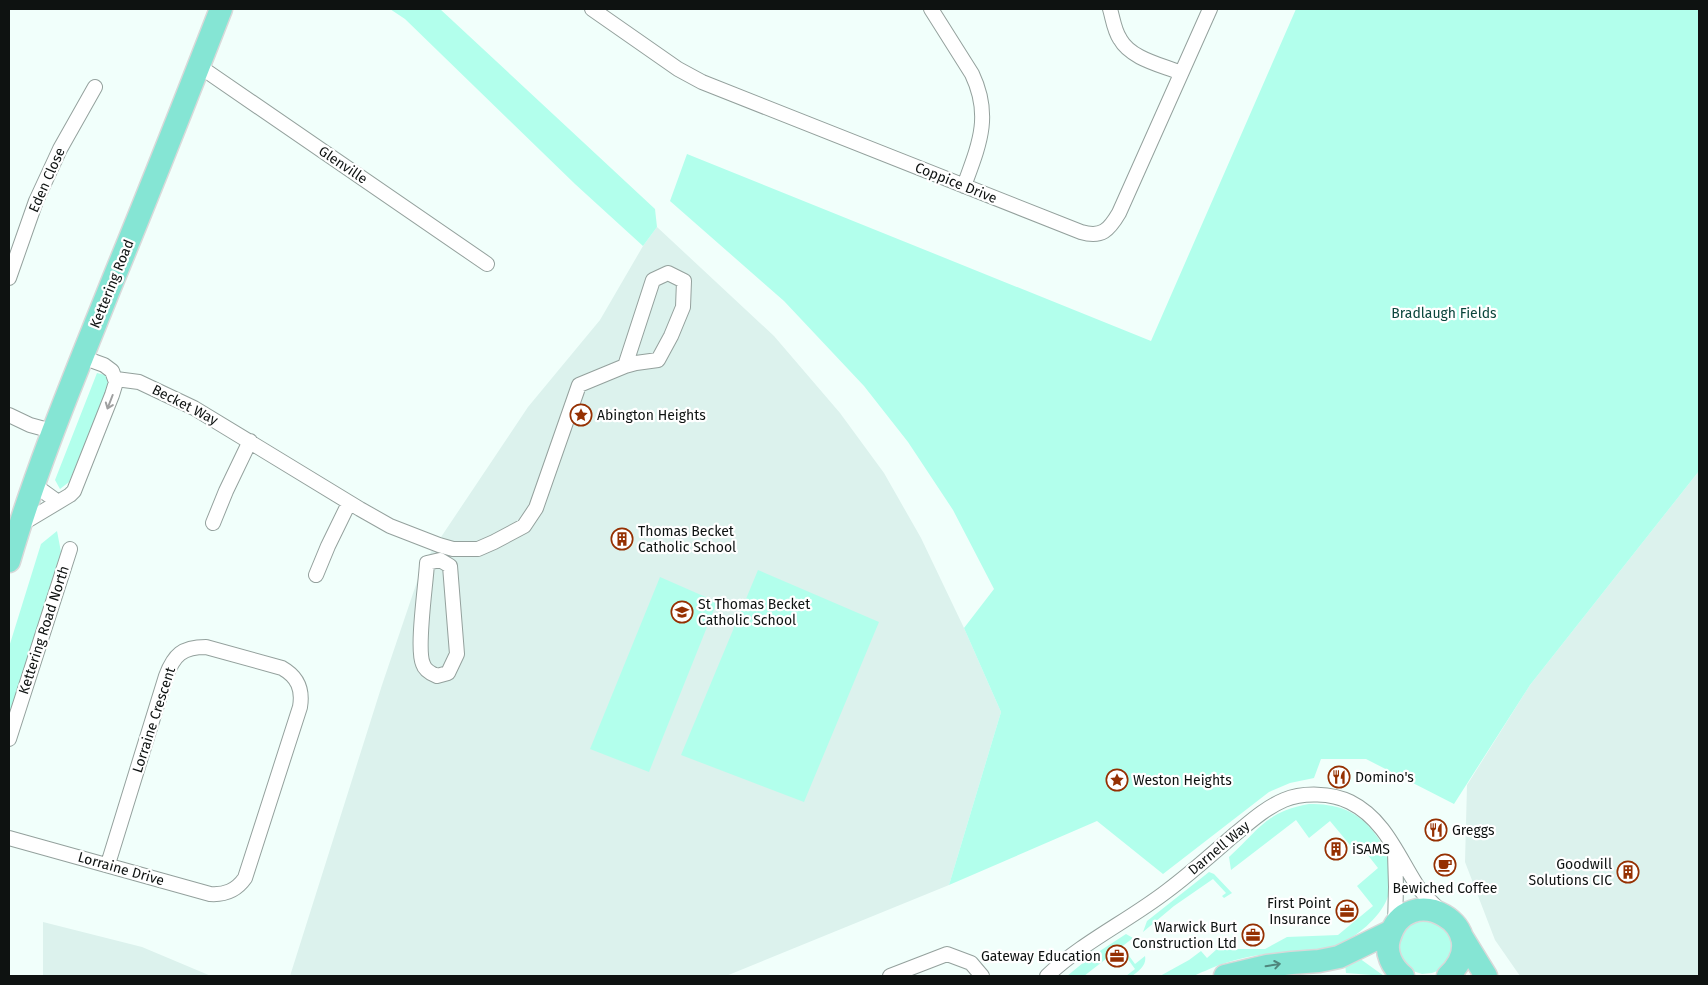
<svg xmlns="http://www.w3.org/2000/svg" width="1708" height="985" viewBox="0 0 1708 985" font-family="'Fira Sans',sans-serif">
<rect width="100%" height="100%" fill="#f1fffb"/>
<path fill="#dcf2ed" d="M 657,227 L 774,336 L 840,413 L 884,473 L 921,538 L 964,628 L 1001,712 L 949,885 L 726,976 L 290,976 L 382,685 L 423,564 L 528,407 L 600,320 L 643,246 Z
M 1699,471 L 1699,976 L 1520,976 L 1495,940 L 1465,862 L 1467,785 L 1530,685 Z
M 43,922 L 142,947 L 211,976 L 43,976 Z"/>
<path fill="#b2ffec" d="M 390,9 L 440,9 L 655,209 L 657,227 L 643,246 L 575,184 L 405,19 Z
M 1296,9 L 1699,9 L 1699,471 L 1530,685 L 1454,804 L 1366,759 L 1321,759 L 1314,778 L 1290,783 L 1269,792 L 1163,874 L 1097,821 L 949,885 L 1001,712 L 964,628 L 994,589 L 953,510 L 908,442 L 864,386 L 784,301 L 670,201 L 687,154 L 1151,341 Z
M 97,373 L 113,377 L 69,482 L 60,489 L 55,480 Z
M 57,531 L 61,552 L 9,722 L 9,647 L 41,544 Z
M 758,570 L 879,622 L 804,802 L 681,755 Z
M 660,577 L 717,602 L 649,772 L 590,749 Z
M 1309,804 C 1322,804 1334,805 1346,810 C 1377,823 1401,866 1387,899 C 1379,919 1357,935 1339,946 C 1325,955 1285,952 1267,954 C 1247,956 1224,962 1205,971 C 1201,972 1198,974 1194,976 C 1185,979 1170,976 1160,976 L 1189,960 L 1201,951 L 1207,958 L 1217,949 L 1265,949 L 1287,937 L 1338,935 L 1373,906 L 1357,886 L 1378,868 L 1356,840 L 1350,845 L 1330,821 L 1309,838 L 1296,820 L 1231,870 L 1229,857 C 1259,830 1265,812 1309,804 Z
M 1209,872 L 1214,874 L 1232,893 L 1224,898 L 1222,896 L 1226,893 L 1213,879 L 1174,906 L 1143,932 L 1147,921 Z
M 1417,919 L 1435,920 L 1452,939 L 1451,956 L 1440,970 L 1432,973 L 1422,974 L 1413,971 L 1405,966 L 1400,958 L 1398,939 L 1402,931 Z
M 1126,934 L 1133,938 L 1084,976 L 1067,976 L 1089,958 Z
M 1124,949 L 1135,964 L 1145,956 C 1147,965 1139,971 1132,976 L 1126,976 L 1135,969 L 1122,951 Z
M 1359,958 L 1384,976 L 1346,973 L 1345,964 Z"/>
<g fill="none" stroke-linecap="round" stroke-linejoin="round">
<g stroke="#94a19d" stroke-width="16">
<path id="minor" d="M 592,9 L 678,69 L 702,82 L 1081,232 C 1102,238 1109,230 1119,213 L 1210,9
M 931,9 L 972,74 C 992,116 979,145 964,186
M 1110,9 C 1113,19 1114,30 1120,39 C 1131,59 1162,65 1181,73
M 199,66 L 487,264
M 9,278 L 36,201 L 60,149 L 95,87
M 116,379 L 139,382 L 194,408 L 360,509 L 390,526 L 439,545 L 453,549 L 478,549 L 494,542 L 524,526 L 536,508 L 579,385 L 625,366 L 653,280 L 668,273 L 684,281 L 683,307 L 671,336 L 658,360 L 636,363 L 625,366
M 9,415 L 30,425 L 52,431
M 33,484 L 58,502
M 213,523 L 226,491 L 250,441
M 20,525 L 70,495 L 74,491 L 112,395 L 116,382 L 112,371 L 104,365 L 82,357
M 440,560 L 450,566 L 457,654 L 448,673 L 437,676 C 432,674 425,671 423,664 C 416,649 426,584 427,563 Z
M 316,575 L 328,546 L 349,503
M 9,739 L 70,549
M 9,838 L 210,894 C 225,895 236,891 245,878 L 300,707 C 303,689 298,677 282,668 L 206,647 C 182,647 174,655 166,676 L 108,864
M 1395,852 L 1396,887 L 1395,925
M 890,976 L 947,954 L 971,963 L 982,976
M 1047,976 C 1083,942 1128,921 1167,891 C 1190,874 1212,854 1234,835 C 1250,822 1265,808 1284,800 C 1303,792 1332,793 1350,802 C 1384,819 1397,854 1416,884 C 1422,894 1433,903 1441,912"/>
</g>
<g stroke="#d8d9d9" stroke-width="25">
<path id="primary" d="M 9,561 C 37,465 76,373 113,280 C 150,190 186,99 221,9
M 1462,937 L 1486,976
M 1225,976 L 1267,966 L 1292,963 L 1319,961 L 1339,957 L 1392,931
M 1403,976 C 1392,967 1385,953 1389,939 C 1406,876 1499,927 1448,976"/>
</g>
<use href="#minor" stroke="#fff" stroke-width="14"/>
<use href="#primary" stroke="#85e5d4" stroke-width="22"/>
</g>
<defs><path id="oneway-shaft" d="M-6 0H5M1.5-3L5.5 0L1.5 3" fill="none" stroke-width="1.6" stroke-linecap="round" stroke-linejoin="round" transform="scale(1.25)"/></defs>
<use stroke="#9fa0a0" href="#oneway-shaft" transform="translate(110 402) rotate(111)"/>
<use stroke="#4f867c" href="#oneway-shaft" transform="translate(1273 965) rotate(-9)"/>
<defs>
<g id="sight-ring" transform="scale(1.125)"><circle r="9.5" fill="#fff" stroke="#953002" stroke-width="1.5"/><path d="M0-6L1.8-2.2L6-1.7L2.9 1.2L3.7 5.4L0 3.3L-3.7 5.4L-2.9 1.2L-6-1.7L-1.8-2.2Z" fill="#953002"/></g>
<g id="building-ring" transform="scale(1.125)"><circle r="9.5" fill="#fff" stroke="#953002" stroke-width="1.5"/><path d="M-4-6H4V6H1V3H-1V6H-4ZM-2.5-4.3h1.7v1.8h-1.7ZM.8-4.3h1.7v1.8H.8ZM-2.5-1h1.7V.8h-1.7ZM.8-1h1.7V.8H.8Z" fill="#953002"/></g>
<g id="school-ring" transform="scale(1.125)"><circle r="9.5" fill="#fff" stroke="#953002" stroke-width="1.5"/><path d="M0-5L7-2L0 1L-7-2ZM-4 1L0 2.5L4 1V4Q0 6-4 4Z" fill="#953002"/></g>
<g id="restaurant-ring" transform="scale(1.125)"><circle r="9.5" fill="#fff" stroke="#953002" stroke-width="1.5"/><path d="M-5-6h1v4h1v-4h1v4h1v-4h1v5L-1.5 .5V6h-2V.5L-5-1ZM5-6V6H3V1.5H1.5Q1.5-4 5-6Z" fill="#953002"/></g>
<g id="cafe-ring" transform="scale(1.125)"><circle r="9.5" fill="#fff" stroke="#953002" stroke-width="1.5"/><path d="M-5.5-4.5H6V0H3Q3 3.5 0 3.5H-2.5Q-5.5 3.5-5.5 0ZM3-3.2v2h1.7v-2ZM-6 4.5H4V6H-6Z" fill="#953002"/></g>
<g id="office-ring" transform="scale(1.125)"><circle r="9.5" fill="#fff" stroke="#953002" stroke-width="1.5"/><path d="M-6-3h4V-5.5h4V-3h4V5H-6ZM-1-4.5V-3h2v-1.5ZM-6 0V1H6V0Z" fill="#953002"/></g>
</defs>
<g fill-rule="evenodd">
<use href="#sight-ring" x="581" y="415"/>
<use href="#building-ring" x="622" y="539"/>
<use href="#school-ring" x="682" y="612"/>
<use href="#restaurant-ring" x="1339" y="777"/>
<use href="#sight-ring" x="1117" y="780"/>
<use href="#restaurant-ring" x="1436" y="830"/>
<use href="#building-ring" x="1336" y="849"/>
<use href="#cafe-ring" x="1445" y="865"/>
<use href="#building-ring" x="1628" y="872"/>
<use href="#office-ring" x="1347" y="911"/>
<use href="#office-ring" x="1253" y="935"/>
<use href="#office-ring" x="1117" y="956"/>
</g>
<g text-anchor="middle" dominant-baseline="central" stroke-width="4.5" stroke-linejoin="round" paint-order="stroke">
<g font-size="14" fill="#0e1211" stroke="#fff">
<text transform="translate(343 165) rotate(34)">Glenville</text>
<text transform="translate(47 180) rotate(-66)">Eden Close</text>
<text transform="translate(956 183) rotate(22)">Coppice Drive</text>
<text transform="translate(112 284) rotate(-68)">Kettering Road</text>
<text transform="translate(185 405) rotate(27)">Becket Way</text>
<text transform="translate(44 630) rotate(-72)">Kettering Road North</text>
<text transform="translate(154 720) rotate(-72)">Lorraine Crescent</text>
<text transform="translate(1219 848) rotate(-40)">Darnell Way</text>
<text transform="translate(121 869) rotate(16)">Lorraine Drive</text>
</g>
<g font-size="14" fill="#0a463c" stroke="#fff">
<text x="1444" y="313">Bradlaugh Fields</text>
</g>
<g font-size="14" fill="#0e1211" stroke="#fff" text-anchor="start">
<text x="597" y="415">Abington Heights</text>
<text x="638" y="531">Thomas Becket<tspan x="638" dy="16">Catholic School</tspan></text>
<text x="698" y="604">St Thomas Becket<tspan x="698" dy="16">Catholic School</tspan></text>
<text x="1355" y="777">Domino's</text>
<text x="1133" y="780">Weston Heights</text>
<text x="1452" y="830">Greggs</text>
<text x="1352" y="849">iSAMS</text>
<text x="1612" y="864" text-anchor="end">Goodwill<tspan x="1612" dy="16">Solutions CIC</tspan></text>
<text x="1445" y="888" text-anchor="middle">Bewiched Coffee</text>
<text x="1331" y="903" text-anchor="end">First Point<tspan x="1331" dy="16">Insurance</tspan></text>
<text x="1237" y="927" text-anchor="end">Warwick Burt<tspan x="1237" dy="16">Construction Ltd</tspan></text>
<text x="1101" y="956" text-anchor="end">Gateway Education</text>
</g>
</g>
<rect width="1708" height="985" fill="none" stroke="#0e1211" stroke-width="20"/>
</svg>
